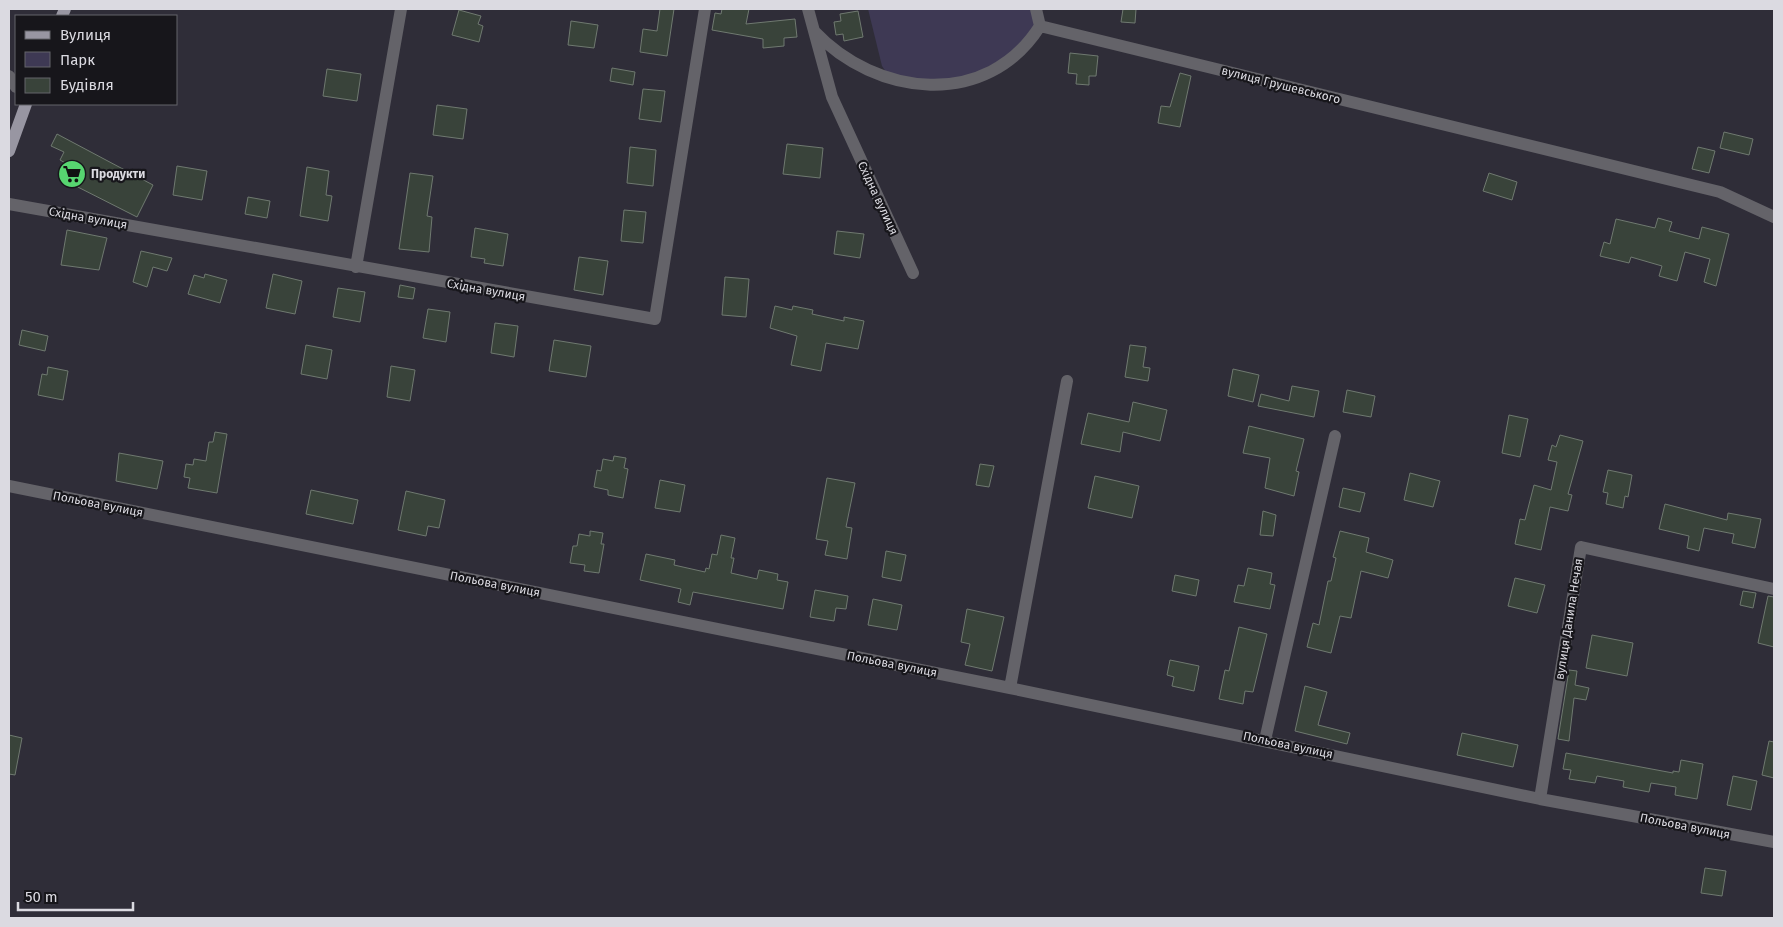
<svg xmlns="http://www.w3.org/2000/svg" width="1783" height="927" viewBox="0 0 1783 927" font-family="'Fira Sans',sans-serif">
<rect width="100%" height="100%" fill="#2f2d38"/>
<path fill="#3e3954" d="M 868,9 L 1036,9 L 1040,26 L 1028,45 L 958,83 L 890,78 L 882,66 Z"/>
<path fill="#39433a" stroke="#6f7970" d="M 660,9 L 674,9 L 667,56 L 640,52 L 643,29 L 657,31 Z
M 722,9 L 749,9 L 746,24 L 795,19 L 797,37 L 784,38 L 784,46 L 763,48 L 763,39 L 712,30 L 715,13 L 721,14 Z
M 1123,9 L 1136,9 L 1135,23 L 1121,22 Z
M 459,10 L 481,16 L 478,24 L 483,26 L 479,42 L 452,35 Z
M 858,11 L 863,37 L 844,41 L 843,34 L 836,35 L 834,22 L 841,21 L 840,14 Z
M 571,21 L 598,25 L 594,48 L 568,45 Z
M 1070,53 L 1098,56 L 1096,76 L 1089,76 L 1089,85 L 1076,84 L 1077,74 L 1068,73 Z
M 612,68 L 635,72 L 633,85 L 610,81 Z
M 327,69 L 361,74 L 357,101 L 323,96 Z
M 1180,73 L 1191,76 L 1180,127 L 1158,123 L 1161,106 L 1170,107 Z
M 643,89 L 665,91 L 661,122 L 639,119 Z
M 437,105 L 467,109 L 463,139 L 433,135 Z
M 1724,132 L 1753,139 L 1749,155 L 1720,148 Z
M 57,134 L 153,185 L 137,217 L 62,179 L 69,165 L 60,160 L 64,152 L 51,146 Z
M 787,144 L 823,148 L 820,178 L 783,174 Z
M 630,147 L 656,150 L 653,186 L 627,183 Z
M 1698,147 L 1715,151 L 1709,173 L 1692,169 Z
M 177,166 L 207,171 L 202,200 L 173,195 Z
M 307,167 L 329,171 L 326,195 L 332,196 L 328,221 L 300,216 Z
M 410,173 L 433,176 L 427,216 L 432,217 L 429,252 L 399,249 Z
M 1489,173 L 1517,182 L 1512,200 L 1483,191 Z
M 248,197 L 270,201 L 267,218 L 245,214 Z
M 624,210 L 646,212 L 643,243 L 621,241 Z
M 1658,218 L 1672,222 L 1669,231 L 1699,239 L 1702,227 L 1729,234 L 1716,286 L 1704,282 L 1710,259 L 1685,252 L 1677,281 L 1659,276 L 1662,266 L 1631,257 L 1629,263 L 1600,256 L 1604,242 L 1610,244 L 1616,219 L 1655,228 Z
M 475,228 L 508,234 L 503,266 L 484,263 L 485,259 L 471,257 Z
M 67,230 L 107,238 L 99,270 L 61,265 Z
M 837,231 L 864,234 L 860,258 L 834,254 Z
M 141,251 L 172,258 L 167,271 L 153,267 L 147,287 L 133,282 Z
M 579,257 L 608,261 L 603,295 L 574,290 Z
M 205,274 L 227,280 L 220,303 L 188,294 L 194,275 L 204,278 Z
M 273,274 L 302,281 L 295,314 L 266,308 Z
M 725,277 L 749,279 L 746,317 L 722,315 Z
M 400,285 L 415,288 L 413,299 L 398,297 Z
M 338,288 L 365,292 L 360,322 L 333,317 Z
M 775,306 L 792,310 L 793,306 L 813,310 L 812,314 L 844,321 L 844,317 L 864,321 L 858,349 L 826,343 L 821,371 L 791,365 L 797,336 L 770,328 Z
M 428,309 L 450,312 L 446,342 L 423,338 Z
M 495,323 L 518,326 L 514,357 L 491,353 Z
M 22,330 L 48,336 L 45,351 L 19,345 Z
M 554,340 L 591,346 L 586,377 L 549,371 Z
M 306,345 L 332,350 L 327,379 L 301,374 Z
M 1130,345 L 1146,347 L 1143,367 L 1150,368 L 1148,381 L 1125,377 Z
M 391,366 L 415,370 L 410,401 L 387,397 Z
M 48,367 L 68,371 L 63,400 L 38,395 L 42,374 L 47,375 Z
M 1233,369 L 1259,375 L 1253,402 L 1228,396 Z
M 1292,386 L 1319,391 L 1314,417 L 1258,406 L 1261,394 L 1289,401 Z
M 1347,390 L 1375,396 L 1371,417 L 1343,412 Z
M 1133,402 L 1167,410 L 1160,441 L 1123,432 L 1120,452 L 1081,444 L 1088,413 L 1129,422 Z
M 1509,415 L 1528,419 L 1520,457 L 1502,453 Z
M 1249,426 L 1304,439 L 1296,471 L 1299,472 L 1294,496 L 1265,488 L 1270,458 L 1243,453 Z
M 215,432 L 227,434 L 217,493 L 188,488 L 190,478 L 184,477 L 186,464 L 193,465 L 194,459 L 206,461 L 209,442 L 213,442 Z
M 1560,435 L 1583,441 L 1568,494 L 1572,495 L 1568,511 L 1550,507 L 1541,550 L 1515,544 L 1520,519 L 1525,520 L 1534,485 L 1551,490 L 1557,462 L 1548,460 L 1552,445 L 1556,447 Z
M 119,453 L 163,461 L 157,489 L 116,481 Z
M 614,456 L 626,458 L 624,468 L 628,469 L 623,498 L 608,495 L 608,490 L 594,487 L 597,470 L 601,471 L 603,459 L 613,461 Z
M 980,464 L 994,466 L 989,487 L 976,485 Z
M 1608,470 L 1632,475 L 1628,497 L 1625,496 L 1623,508 L 1606,504 L 1608,493 L 1603,492 Z
M 1410,473 L 1440,481 L 1433,507 L 1404,500 Z
M 1095,476 L 1139,486 L 1132,518 L 1088,508 Z
M 827,478 L 855,483 L 846,527 L 852,528 L 847,559 L 825,555 L 828,541 L 816,539 Z
M 660,480 L 685,485 L 680,512 L 655,508 Z
M 1343,488 L 1365,493 L 1360,512 L 1339,507 Z
M 311,490 L 358,500 L 353,524 L 306,514 Z
M 406,491 L 445,500 L 439,528 L 428,526 L 426,536 L 398,530 Z
M 1665,504 L 1727,520 L 1728,513 L 1761,519 L 1755,548 L 1732,543 L 1734,534 L 1704,528 L 1699,551 L 1687,548 L 1689,536 L 1659,529 Z
M 1263,511 L 1276,515 L 1273,536 L 1260,535 Z
M 590,531 L 603,533 L 601,544 L 604,544 L 599,573 L 584,571 L 585,565 L 570,563 L 573,546 L 577,546 L 579,534 L 590,536 Z
M 1340,531 L 1369,538 L 1366,552 L 1393,560 L 1388,578 L 1361,571 L 1351,618 L 1340,616 L 1331,653 L 1307,647 L 1313,623 L 1319,625 L 1328,581 L 1331,581 L 1336,558 L 1333,557 Z
M 721,535 L 735,538 L 731,558 L 734,558 L 731,573 L 757,579 L 759,570 L 778,574 L 777,580 L 788,582 L 783,609 L 693,592 L 690,605 L 678,602 L 681,589 L 640,580 L 646,554 L 675,560 L 674,565 L 705,572 L 706,568 L 709,569 L 712,554 L 717,555 Z
M 886,551 L 906,555 L 901,581 L 882,577 Z
M 1248,568 L 1272,573 L 1270,584 L 1275,585 L 1270,609 L 1234,602 L 1238,585 L 1244,586 Z
M 1175,575 L 1199,580 L 1196,596 L 1172,591 Z
M 1515,578 L 1545,585 L 1537,613 L 1508,606 Z
M 815,590 L 848,596 L 846,609 L 836,608 L 834,621 L 810,617 Z
M 1743,591 L 1756,593 L 1753,608 L 1740,605 Z
M 1768,596 L 1774,597 L 1774,647 L 1758,643 Z
M 873,599 L 902,605 L 897,630 L 868,625 Z
M 967,609 L 1004,617 L 992,671 L 965,665 L 970,644 L 961,642 Z
M 1239,627 L 1267,634 L 1253,692 L 1245,691 L 1243,704 L 1219,699 L 1225,670 L 1229,671 Z
M 1592,635 L 1633,643 L 1627,676 L 1586,668 Z
M 1170,660 L 1199,666 L 1194,691 L 1172,686 L 1174,677 L 1167,675 Z
M 1569,670 L 1577,671 L 1575,685 L 1589,688 L 1586,700 L 1574,698 L 1569,741 L 1558,739 Z
M 1305,686 L 1327,692 L 1318,725 L 1350,733 L 1347,744 L 1295,731 Z
M 1462,733 L 1518,745 L 1513,767 L 1457,755 Z
M 9,735 L 22,738 L 15,775 L 9,774 Z
M 1769,741 L 1774,742 L 1774,778 L 1762,775 Z
M 1566,753 L 1673,773 L 1673,771 L 1679,772 L 1681,760 L 1703,764 L 1697,799 L 1675,795 L 1676,787 L 1651,783 L 1649,792 L 1623,787 L 1624,781 L 1597,776 L 1595,783 L 1569,779 L 1571,770 L 1563,769 Z
M 1733,776 L 1757,781 L 1751,810 L 1727,805 Z
M 1705,868 L 1726,871 L 1722,896 L 1701,893 Z"/>
<g fill="none" stroke-linecap="round" stroke-linejoin="round">
<path stroke="#646369" stroke-width="12" d="M 808,9 L 832,97 L 913,273
M 1036,9 L 1040,26
M 814,31 C 876,97 987,110 1040,26 L 1720,192 L 1774,217
M 9,76 L 16,87
M 9,204 L 655,319 L 705,9
M 356,267 L 401,9
M 9,486 L 1010,688 L 1540,799 L 1774,842
M 1010,688 L 1067,381
M 1265,740 L 1335,436
M 1540,799 L 1581,547 L 1774,589"/>
<path stroke="#9896a2" stroke-width="12" d="M 62,16 L 65,9
M 9,151 L 26,104"/>
</g>
<defs>
<g id="supermarket-disc" transform="scale(1.4375)"><circle r="9.5" fill="#57d570" stroke="#17161b"/><path d="M-6-5.5h2.5l.6 2H6L4.5 2H-2.5L-4.4-4H-6ZM-1.5 3.2a1.3 1.3 0 1 0 .1 0ZM3 3.2a1.3 1.3 0 1 0 .1 0Z" fill="#111"/></g>
</defs>
<g fill-rule="evenodd">
<use href="#supermarket-disc" x="72" y="174"/>
</g>
<g text-anchor="middle" dominant-baseline="central" stroke-width="4.5" stroke-linejoin="round" paint-order="stroke">
<g font-size="12" fill="#dbdae1" stroke="#17161b">
<text transform="translate(1281 85) rotate(14)">вулиця Грушевського</text>
<text transform="translate(878 198) rotate(65)">Східна вулиця</text>
<text transform="translate(88 218) rotate(10)">Східна вулиця</text>
<text transform="translate(486 290) rotate(10)">Східна вулиця</text>
<text transform="translate(98 504) rotate(11)">Польова вулиця</text>
<text transform="translate(495 584) rotate(11)">Польова вулиця</text>
<text transform="translate(1569 619) rotate(-81)">вулиця Данила Нечая</text>
<text transform="translate(892 664) rotate(11)">Польова вулиця</text>
<text transform="translate(1288 745) rotate(12)">Польова вулиця</text>
<text transform="translate(1685 826) rotate(11)">Польова вулиця</text>
</g>
<g font-size="12" font-weight="bold" fill="#dbdae1" stroke="#17161b" text-anchor="start">
<text x="91" y="174">Продукти</text>
</g>
</g>
<rect width="1783" height="927" fill="none" stroke="#dbdae1" stroke-width="20"/>
<rect x="15" y="15" width="162" height="90" fill="#17161b" stroke="#65646a"/>
<rect x="25" y="31" width="25" height="8" fill="#9896a2" stroke="#65646a"/>
<text x="60" y="40" font-size="15" fill="#dbdae1">Вулиця</text>
<rect x="25" y="52" width="25" height="15" fill="#3e3954" stroke="#65646a"/>
<text x="60" y="65" font-size="15" fill="#dbdae1">Парк</text>
<rect x="25" y="78" width="25" height="15" fill="#39433a" stroke="#65646a"/>
<text x="60" y="90" font-size="15" fill="#dbdae1">Будівля</text>
<path d="M18 902v8h115v-8" fill="none" stroke="#dbdae1" stroke-width="2.5"/>
<text x="25" y="902" font-size="15" fill="#dbdae1" stroke="#17161b" stroke-width="4" paint-order="stroke">50 m</text>
</svg>
